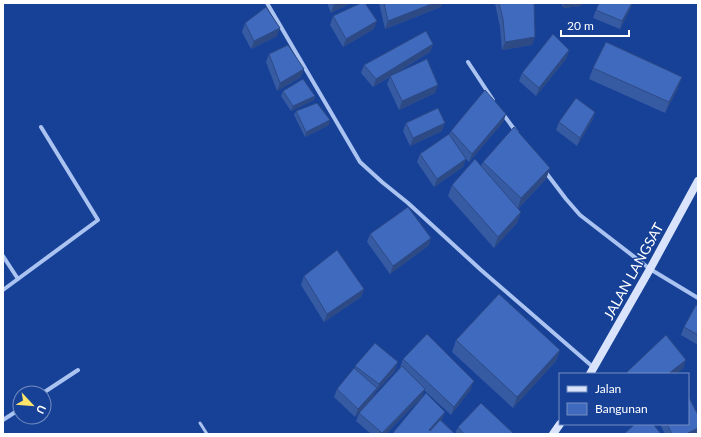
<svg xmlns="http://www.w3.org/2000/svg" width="701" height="437" viewBox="0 0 701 437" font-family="Lato,sans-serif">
<rect width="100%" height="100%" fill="#174197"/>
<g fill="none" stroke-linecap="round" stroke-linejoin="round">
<path stroke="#aac3f1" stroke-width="3" d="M 200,423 L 207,434"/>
<path stroke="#aac3f1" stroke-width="4" d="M 267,3 L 360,162 L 382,182 L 408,203 L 481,270 L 593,367
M 468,62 L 493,100
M 503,114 L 517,133
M 544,170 L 566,199 L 580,215 L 650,269 L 698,298
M 3,256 L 18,279
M 3,290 L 98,220 L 41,127
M 43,393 L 78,370
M 3,420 L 20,409"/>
<path stroke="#d9e4fc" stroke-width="8" d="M 590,374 L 650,269 L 698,181
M 553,434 L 560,424"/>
</g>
<path fill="#375ba3" d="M 327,3 L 351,3 L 331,13 Z
M 379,3 L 442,3 L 441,7 L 385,29 Z
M 495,3 L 534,3 L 532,45 L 502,50 L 500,27 Z
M 562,3 L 582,3 L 581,6 L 563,8 Z
M 633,3 L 620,29 L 593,18 L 596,10 Z
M 333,16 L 374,29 L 343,47 L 330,25 Z
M 245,23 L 277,36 L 251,49 L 242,32 Z
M 433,44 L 430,52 L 393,75 L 435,93 L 399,110 L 387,84 L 390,77 L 373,87 L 361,73 L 364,65 Z
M 569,50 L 566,59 L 536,96 L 519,81 L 522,73 Z
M 269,54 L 301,77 L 277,91 L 266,62 Z
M 593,68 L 678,88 L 665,113 L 589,79 Z
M 283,91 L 315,96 L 314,100 L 291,111 L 281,96 Z
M 296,111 L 329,125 L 305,137 L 294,115 Z
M 595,112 L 592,121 L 577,146 L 556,130 L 559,122 Z
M 506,114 L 503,122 L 469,162 L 466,159 L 463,167 L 434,187 L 417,162 L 420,154 L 449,134 L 451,131 Z
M 406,123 L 442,131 L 410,146 L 403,131 Z
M 483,162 L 550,168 L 546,179 L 518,209 L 521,212 L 517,223 L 494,248 L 448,196 L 452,185 L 481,166 Z
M 370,234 L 431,238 L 428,246 L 390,274 L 367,242 Z
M 304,276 L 364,289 L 361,297 L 324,322 L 301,285 Z
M 698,306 L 698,345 L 681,335 L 684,327 Z
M 456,340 L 560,350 L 556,361 L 513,408 L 452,352 Z
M 403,359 L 471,389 L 451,415 L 424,390 L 422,397 L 386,434 L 371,434 L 356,421 L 359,413 L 400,368 L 400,367 Z
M 355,366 L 395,371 L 375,392 L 374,396 L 355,417 L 334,397 L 337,389 L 355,368 Z
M 442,420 L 442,421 L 455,434 L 458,427 L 514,434 L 392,434 Z
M 660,424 L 688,424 L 698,434 L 665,434 Z"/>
<path fill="#2d4a85" d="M 337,3 L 351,3 L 331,13 L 334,4 Z
M 434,3 L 442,3 L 441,7 L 385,29 L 388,21 Z
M 564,3 L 582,3 L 581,6 L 563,8 Z
M 632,3 L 633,3 L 620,29 L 622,21 Z
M 377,21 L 374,29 L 343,47 L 346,39 Z
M 280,28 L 277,36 L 251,49 L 254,41 Z
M 535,37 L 532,45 L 502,50 L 505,42 Z
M 433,44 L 430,52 L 373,87 L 376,79 Z
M 569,50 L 566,59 L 536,96 L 539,88 Z
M 304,69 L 301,77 L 277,91 L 280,83 Z
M 682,77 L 678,88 L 665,113 L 669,102 Z
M 438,85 L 435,93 L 399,110 L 402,101 Z
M 315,96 L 314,100 L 291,111 L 293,106 Z
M 595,112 L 592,121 L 577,146 L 580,138 Z
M 506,114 L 503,122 L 469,162 L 472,154 Z
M 330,120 L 329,125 L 305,137 L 306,132 Z
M 445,123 L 442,131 L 410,146 L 413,138 Z
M 466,159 L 463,167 L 434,187 L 437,179 Z
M 550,168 L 546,179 L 517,210 L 521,198 Z
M 521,212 L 517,223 L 494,248 L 498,237 Z
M 431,238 L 428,246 L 390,274 L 393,266 Z
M 364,289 L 361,297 L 324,322 L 327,314 Z
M 560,350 L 556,361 L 513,408 L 517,397 Z
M 686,360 L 683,369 L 676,374 L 668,374 Z
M 398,362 L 395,371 L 376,392 L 379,384 Z
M 474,381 L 471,389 L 451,415 L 454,407 Z
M 377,388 L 374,396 L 355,417 L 358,409 Z
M 425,389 L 422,397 L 386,434 L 382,434 Z
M 445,412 L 442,420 L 430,434 L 429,430 Z
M 698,428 L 698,434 L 686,434 Z"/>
<path fill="#406abe" stroke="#2d4a85" d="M 361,3 L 365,3 L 377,21 L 346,39 L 333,16 Z
M 384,3 L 434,3 L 388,21 Z
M 499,3 L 534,3 L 535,37 L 505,42 L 503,19 Z
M 599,3 L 632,3 L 622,21 L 596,10 Z
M 266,7 L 280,28 L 254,41 L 245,23 Z
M 426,31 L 433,44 L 376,79 L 364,65 Z
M 553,34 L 569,50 L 539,88 L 522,73 Z
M 606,42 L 682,77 L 669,102 L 593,68 Z
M 288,45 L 304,69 L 280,83 L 269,54 Z
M 427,59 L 438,85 L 402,101 L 390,76 Z
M 303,79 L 315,96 L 293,106 L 283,91 Z
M 485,90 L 506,114 L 472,154 L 451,131 Z
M 576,98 L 595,112 L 580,138 L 559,122 Z
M 317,103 L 330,120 L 306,132 L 296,111 Z
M 438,108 L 445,123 L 413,138 L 406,123 Z
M 514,127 L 550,168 L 521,198 L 483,162 Z
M 449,134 L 466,159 L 437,179 L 420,154 Z
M 475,159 L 521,212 L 498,237 L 452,185 Z
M 408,207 L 431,238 L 393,266 L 370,234 Z
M 337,250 L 364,289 L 327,314 L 304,276 Z
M 499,294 L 560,350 L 517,397 L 456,340 Z
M 696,305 L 698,306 L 698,335 L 684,327 Z
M 427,334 L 474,381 L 454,407 L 403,359 Z
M 666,335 L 686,360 L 668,374 L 629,374 L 627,372 Z
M 375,343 L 398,362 L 379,384 L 355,366 Z
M 402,366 L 425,389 L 382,433 L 359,413 Z
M 354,368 L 377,388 L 358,409 L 337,389 Z
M 426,393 L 445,412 L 429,430 L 430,431 L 440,420 L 455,434 L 392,434 Z
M 688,396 L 698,415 L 698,428 L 686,434 L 672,434 L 667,424 L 688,424 Z
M 481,403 L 514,434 L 464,434 L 458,427 Z
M 635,424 L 653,424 L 661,434 L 624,434 Z"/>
<g text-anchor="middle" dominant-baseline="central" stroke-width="3" stroke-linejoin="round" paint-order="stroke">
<g font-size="14" fill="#fff" stroke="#174197">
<text transform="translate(633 271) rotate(-61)">JALAN LANGSAT</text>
</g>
</g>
<rect width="701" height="437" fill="none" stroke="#ffffff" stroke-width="8"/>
<rect x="559" y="373" width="130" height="52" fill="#174197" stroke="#748dc1"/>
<rect x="567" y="386" width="20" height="6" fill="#d9e4fc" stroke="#748dc1"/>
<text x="595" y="393" font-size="12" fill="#ffffff">Jalan</text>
<rect x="567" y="403" width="20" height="12" fill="#406abe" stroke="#748dc1"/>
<text x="595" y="413" font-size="12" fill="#ffffff">Bangunan</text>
<g transform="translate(32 405) rotate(116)"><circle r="19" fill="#174197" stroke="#748dc1"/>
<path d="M0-3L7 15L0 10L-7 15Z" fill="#ffe46a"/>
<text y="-6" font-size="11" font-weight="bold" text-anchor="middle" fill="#ffffff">U</text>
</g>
<path d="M561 30v6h68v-6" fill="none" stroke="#ffffff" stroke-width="2"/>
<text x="567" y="30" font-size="12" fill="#ffffff" stroke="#174197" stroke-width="3" paint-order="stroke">20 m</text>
</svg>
